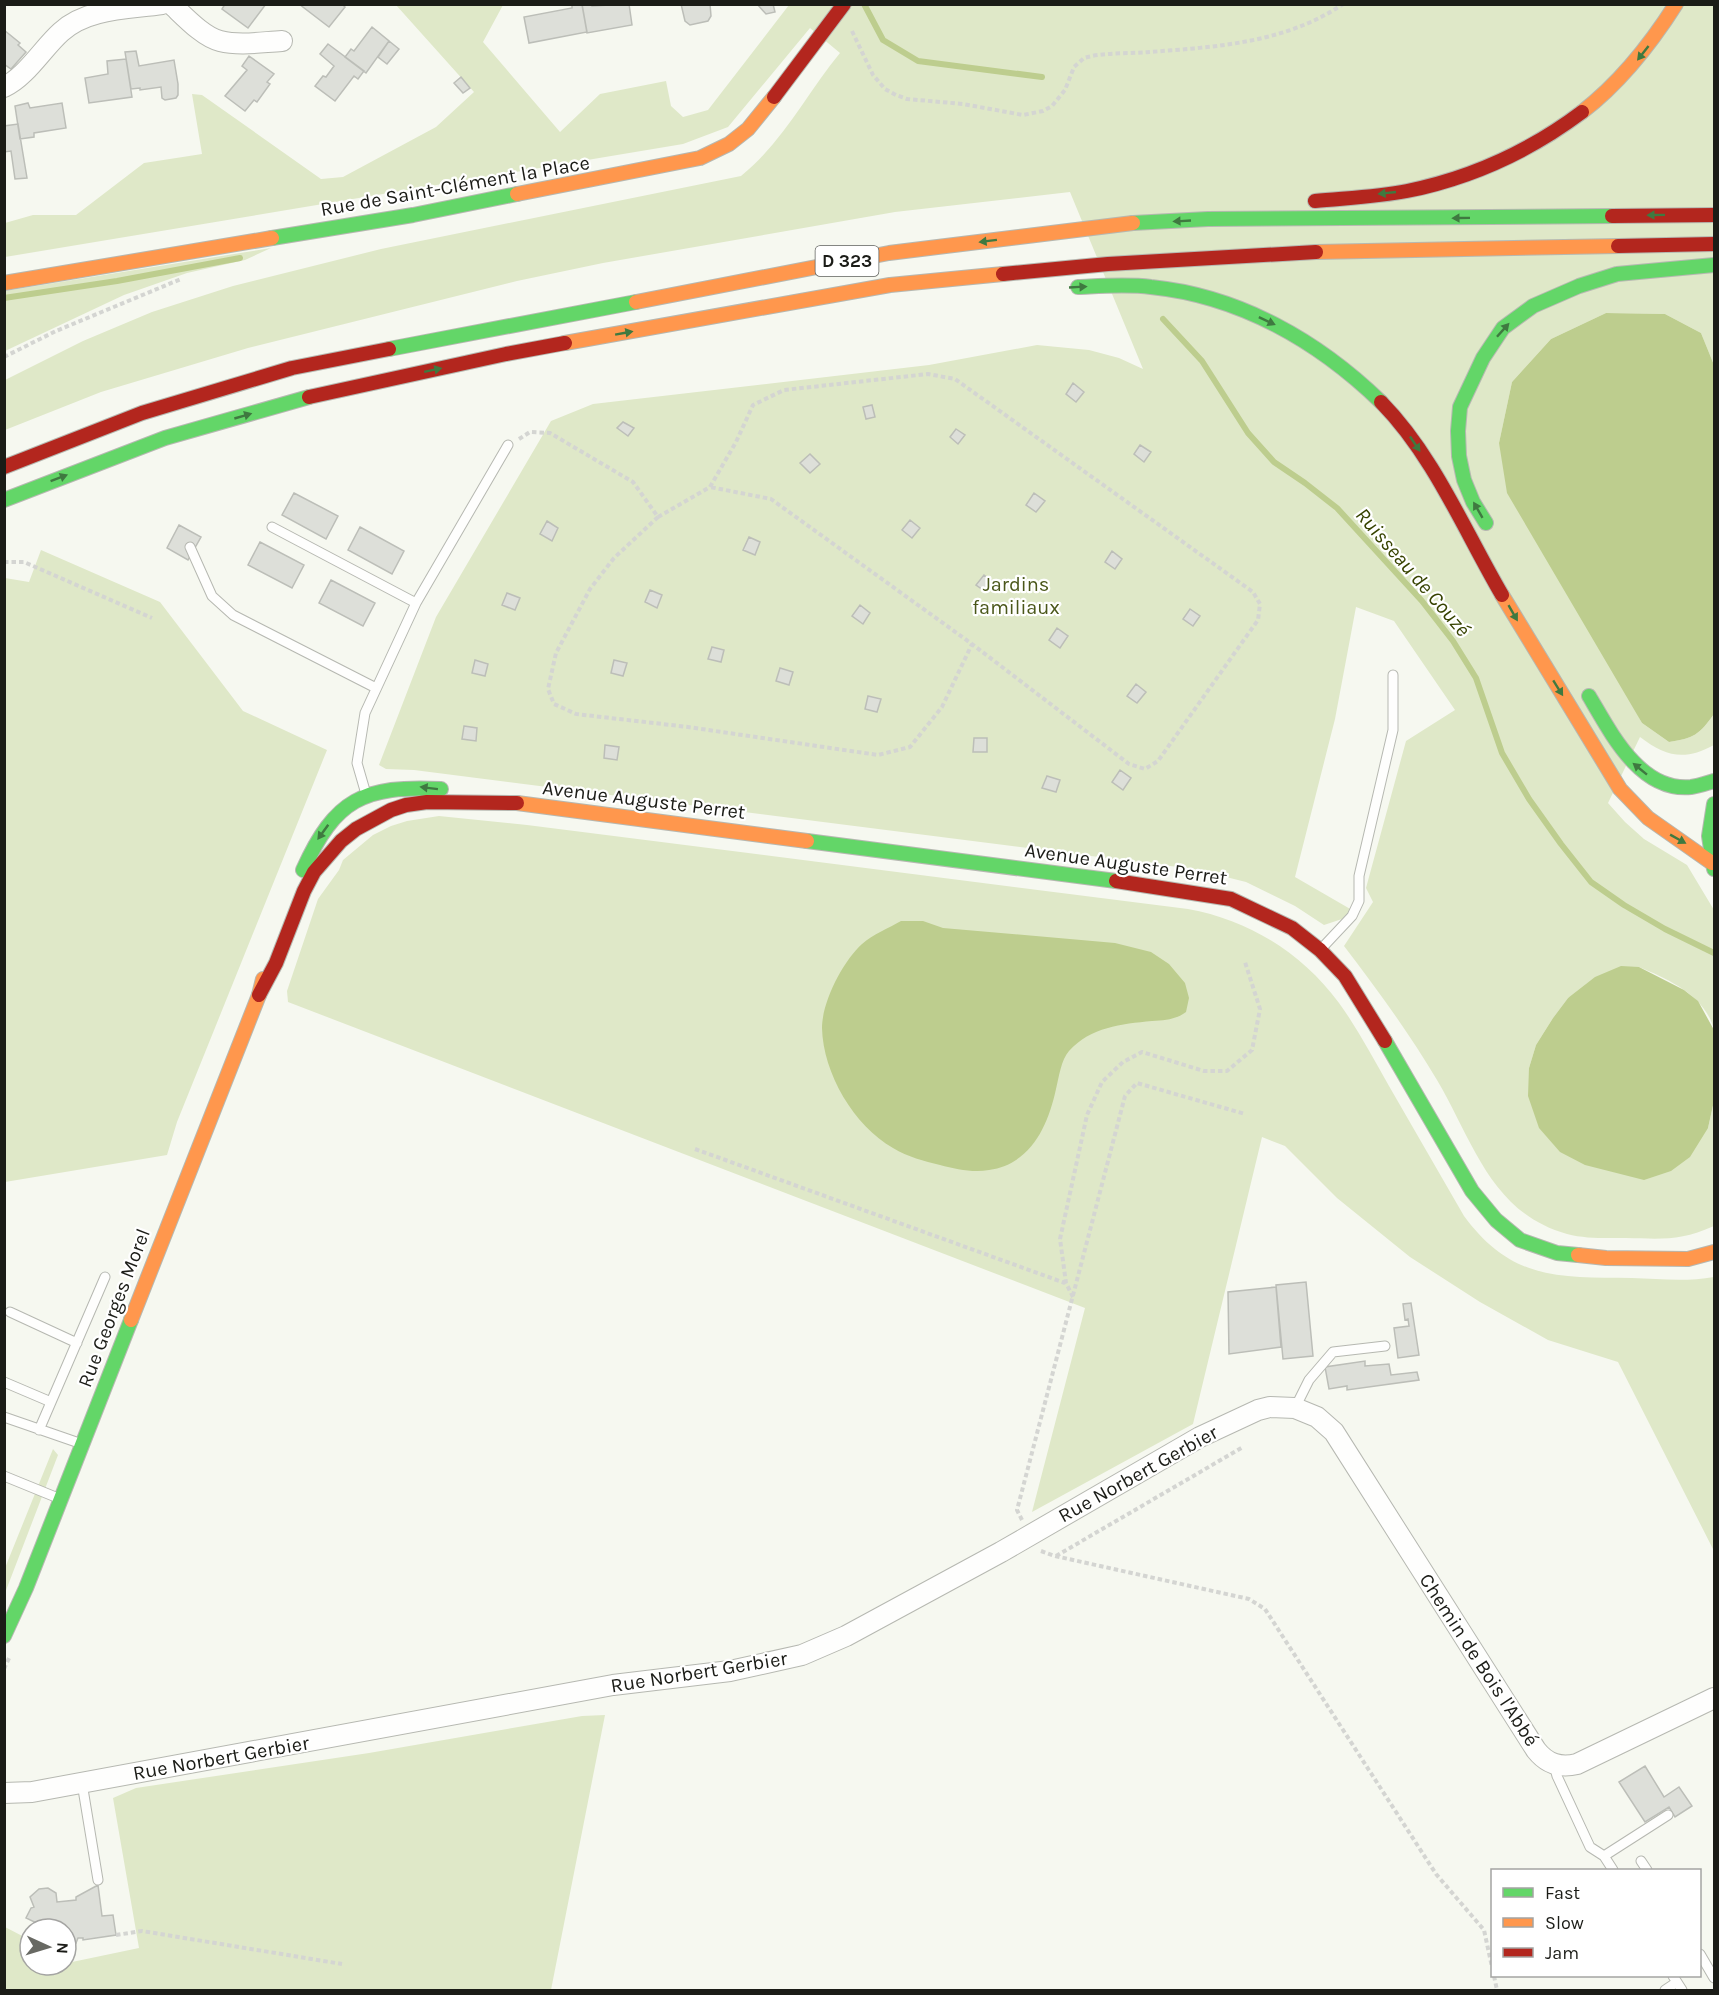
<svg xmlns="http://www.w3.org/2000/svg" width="1719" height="1995" viewBox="0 0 1719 1995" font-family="Karla,sans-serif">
<rect width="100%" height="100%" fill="#f6f8f0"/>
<path fill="#dfe8c8" d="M 396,5 L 503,5 L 483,42 L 560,132 L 600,94 L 666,81 L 671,106 L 683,117 L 708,110 L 789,5 L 1714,5 L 1714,365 L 1701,333 L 1665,314 L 1606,313 L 1551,339 L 1512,382 L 1499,443 L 1642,723 L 1669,742 C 1694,738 1699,735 1714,714 L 1714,745 C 1685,761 1666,757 1640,737 L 1608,803 L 1625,822 L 1644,839 L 1687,865 L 1714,910 L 1714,1030 C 1706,996 1668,979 1639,967 L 1568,998 L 1553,1018 L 1536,1045 L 1529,1068 L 1708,1128 L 1714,1101 L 1714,1226 C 1680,1241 1663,1239 1626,1238 C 1606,1238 1586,1239 1567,1234 C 1491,1213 1473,1141 1437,1080 C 1409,1033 1377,989 1344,946 L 1373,902 L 1366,888 L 1406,741 L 1455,710 L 1394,621 L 1356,607 L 1335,719 L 1295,877 L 1352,910 L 1342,919 L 1324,925 L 1295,906 L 1246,882 L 1194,869 L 414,770 L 386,769 L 379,765 L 436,617 L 551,421 L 593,404 L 929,365 L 1037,345 L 1089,350 L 1119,358 L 1143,369 L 1070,192 L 895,212 L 603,263 L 517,281 L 248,348 L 101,392 L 5,430 L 5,380 L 83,341 L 152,312 L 233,286 L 381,249 L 741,176 C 783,142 807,93 840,53 L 810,28 L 728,127 L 683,144 L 5,257 L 5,223 L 33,215 L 76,215 L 144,163 L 202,154 L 192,94 L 202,95 L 321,179 L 343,177 L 436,127 L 474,92 Z
M 271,248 L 245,260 L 187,273 L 124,295 L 5,351 L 5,291 Z
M 41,550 L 160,602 L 243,711 L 327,750 L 177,1122 L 167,1155 L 5,1182 L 5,578 L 29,582 Z
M 439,816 L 527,825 L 1188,909 C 1249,920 1302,953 1339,1003 C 1358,1029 1373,1058 1389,1086 C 1414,1129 1439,1173 1464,1216 C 1512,1281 1559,1277 1632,1278 C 1659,1279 1687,1282 1714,1277 L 1714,1551 L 1618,1362 L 1548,1340 L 1480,1302 L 1410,1257 L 1337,1198 L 1285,1146 L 1262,1137 L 1193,1424 L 1032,1512 L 1085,1308 L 288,1002 L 287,991 L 318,899 L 339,870 L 343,860 L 373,835 L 391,826 L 407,821 Z
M 53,1449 L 58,1455 L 5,1593 L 5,1568 Z
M 605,1715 L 551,1990 L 5,1990 L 5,1927 L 30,1940 L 30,1965 L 66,1965 L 66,1958 L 72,1962 L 139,1948 L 113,1798 L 136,1788 L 369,1753 L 582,1716 Z"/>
<path fill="#bdcd8e" d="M 1606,313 L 1665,314 L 1701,333 L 1714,365 L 1714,714 C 1699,735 1694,738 1669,742 L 1642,723 L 1507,493 L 1499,443 L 1512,382 L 1551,339 Z
M 901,921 L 923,921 L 943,928 L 1115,943 L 1151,952 L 1169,964 L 1185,983 L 1189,998 L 1186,1012 C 1175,1020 1165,1020 1152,1021 C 1121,1024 1091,1027 1069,1051 C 1061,1060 1059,1077 1056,1089 C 1048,1126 1031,1164 989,1170 C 973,1173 956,1169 940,1165 C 924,1161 908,1157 893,1148 C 854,1126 823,1073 822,1028 C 822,1002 843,961 862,944 C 873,934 889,928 901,921 Z
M 1621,966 L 1639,967 L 1684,990 L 1698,1001 L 1714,1030 L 1714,1101 L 1708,1128 L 1690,1157 L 1671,1171 L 1644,1180 L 1585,1165 L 1560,1152 L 1539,1128 L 1528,1096 L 1529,1068 L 1536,1045 L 1553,1018 L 1568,998 L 1595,977 Z"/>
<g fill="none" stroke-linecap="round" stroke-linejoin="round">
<path stroke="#bdcd8e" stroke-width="6" d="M 864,4 L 883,40 L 918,61 L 1042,77
M 4,298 L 117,281 L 240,258
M 1163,319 L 1202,361 L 1248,433 L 1274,462 L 1305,483 L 1337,508 L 1422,601 L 1453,641 L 1476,678 L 1502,753 L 1529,799 L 1561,844 L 1591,882 L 1624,905 L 1665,929 L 1714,953"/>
</g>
<path fill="#dddfd9" stroke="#bcbeb8" stroke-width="1.5" d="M 225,4 L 266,4 L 248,28 L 222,9 Z
M 299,4 L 342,4 L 345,7 L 329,27 Z
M 572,4 L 582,4 L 587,32 L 529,43 L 524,17 L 572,8 Z
M 592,4 L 592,6 L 629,4 L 632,25 L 587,33 L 582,5 Z
M 681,4 L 710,4 L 711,16 L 708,21 L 690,25 L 685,21 Z
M 757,4 L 773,4 L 775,12 L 766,14 Z
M 372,27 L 389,41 L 366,73 L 345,57 L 351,49 L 354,51 Z
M 4,30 L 20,43 L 18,45 L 26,52 L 11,69 L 4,64 Z
M 389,41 L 399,49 L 387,64 L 378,57 Z
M 328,44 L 364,71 L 358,79 L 354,76 L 335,101 L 315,86 L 323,76 L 326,77 L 334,66 L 320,54 Z
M 136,51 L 139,66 L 174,60 L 178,84 L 178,95 L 176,98 L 165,100 L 162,98 L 161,87 L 140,90 L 140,88 L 131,89 L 125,52 Z
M 249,56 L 274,74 L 267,82 L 270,84 L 257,102 L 254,100 L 245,111 L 225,96 L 247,70 L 242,66 Z
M 126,59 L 132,97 L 89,103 L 85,78 L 108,74 L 107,61 Z
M 461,77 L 470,88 L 463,93 L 454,83 Z
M 28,103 L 30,108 L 62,103 L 66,128 L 34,133 L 34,137 L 20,139 L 15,106 Z
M 18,124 L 27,178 L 15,179 L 11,151 L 4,152 L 4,126 Z
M 1073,383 L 1084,392 L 1076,402 L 1066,394 Z
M 872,405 L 875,417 L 866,419 L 863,407 Z
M 623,422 L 634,428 L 628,436 L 617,428 Z
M 956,429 L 965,435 L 958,444 L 950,437 Z
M 1140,445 L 1151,452 L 1144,462 L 1134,454 Z
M 810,454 L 820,464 L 810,473 L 800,463 Z
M 294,493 L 338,516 L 326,539 L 282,515 Z
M 1034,493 L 1045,501 L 1036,512 L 1026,505 Z
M 910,520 L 920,528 L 912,538 L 902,530 Z
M 547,521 L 558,528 L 552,541 L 540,534 Z
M 179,525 L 201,537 L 188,560 L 167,548 Z
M 360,527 L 404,551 L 392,574 L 348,550 Z
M 749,537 L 760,542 L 755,555 L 743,550 Z
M 260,542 L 304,565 L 292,588 L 248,565 Z
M 1112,551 L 1122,559 L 1115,569 L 1105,562 Z
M 984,575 L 993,582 L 986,592 L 976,585 Z
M 331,580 L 375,603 L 363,626 L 319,603 Z
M 650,590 L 662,595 L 657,608 L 645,602 Z
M 507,593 L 520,598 L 515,610 L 502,605 Z
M 860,605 L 870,613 L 863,624 L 852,616 Z
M 1190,609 L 1200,616 L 1193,626 L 1183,619 Z
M 1057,628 L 1068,636 L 1060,648 L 1049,640 Z
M 712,647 L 724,650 L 721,662 L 708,659 Z
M 475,660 L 488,664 L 485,676 L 472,673 Z
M 614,660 L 627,663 L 623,676 L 611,673 Z
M 780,668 L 793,672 L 789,685 L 776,681 Z
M 1136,684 L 1146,692 L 1137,703 L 1127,696 Z
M 868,696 L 881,699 L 877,712 L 865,709 Z
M 464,726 L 477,728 L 476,741 L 462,739 Z
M 974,738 L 987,738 L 987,752 L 973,752 Z
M 605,745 L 619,747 L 617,760 L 604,758 Z
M 1120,770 L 1131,778 L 1123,790 L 1112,782 Z
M 1047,776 L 1060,780 L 1056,792 L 1042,788 Z
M 1306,1282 L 1313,1356 L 1283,1359 L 1276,1285 Z
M 1276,1287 L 1281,1347 L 1229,1354 L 1228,1292 Z
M 1411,1303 L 1419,1355 L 1398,1358 L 1394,1328 L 1409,1326 L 1408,1319 L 1405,1320 L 1403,1304 Z
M 1365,1361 L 1365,1366 L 1389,1364 L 1391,1375 L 1417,1372 L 1419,1380 L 1347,1390 L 1347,1386 L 1329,1389 L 1325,1367 Z
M 1645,1766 L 1664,1797 L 1679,1787 L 1692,1806 L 1675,1817 L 1669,1807 L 1645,1822 L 1619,1782 Z
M 98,1885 L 102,1916 L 113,1915 L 116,1935 L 83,1940 L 83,1938 L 78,1938 L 76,1943 L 66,1938 L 66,1929 L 49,1929 L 26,1918 L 31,1908 L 34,1907 L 30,1897 L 39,1889 L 48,1888 L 56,1893 L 57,1902 L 76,1900 L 76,1897 Z"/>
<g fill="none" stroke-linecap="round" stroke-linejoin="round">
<g stroke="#b6b8b1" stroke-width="11">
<path id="lane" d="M 272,527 L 416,603
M 190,547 L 212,596 L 233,615 L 376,688
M 366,794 L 357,763 L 365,713 L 416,603 L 508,445
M 1321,949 L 1352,916 L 1359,901 L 1359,876 L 1393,730 L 1393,675
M 10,1312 L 77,1343
M 4,1382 L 51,1402
M 1295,1408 L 1309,1380 L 1333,1352 L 1385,1346
M 4,1417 L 82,1444
M 39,1430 L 105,1277
M 4,1476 L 58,1498
M 1554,1765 L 1557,1776 L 1590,1847 L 1604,1856 L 1613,1870
M 82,1783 L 98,1880
M 1604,1856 L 1668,1815
M 1641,1861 L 1647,1870
M 1700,1954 L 1714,1978
M 1673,1976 L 1682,1990
M 1665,1990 L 1677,1982"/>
</g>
<g stroke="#b6b8b1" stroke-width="22">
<path id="street" d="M 171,4 C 184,16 203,37 220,41 C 240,46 262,42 282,41
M 4,87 C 26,77 43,48 61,32 C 87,8 128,9 162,4
M 4,1793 L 32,1792 L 613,1685 L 730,1671 L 802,1655 L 846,1636 L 1001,1552 L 1200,1437 L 1258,1410 L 1270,1407 L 1295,1408 L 1317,1417 L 1334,1432 L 1536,1750 C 1547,1764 1560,1768 1577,1764 L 1714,1698"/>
</g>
<g stroke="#b6b8b1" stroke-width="16">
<path id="fast" d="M 1133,223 L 1208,219 L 1612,216
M 272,238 L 413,215 L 517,194
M 1078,287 C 1102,286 1127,284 1151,287 C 1240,296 1318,341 1381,402
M 389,349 L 636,302
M 4,500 L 165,438 L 309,397
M 1486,523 L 1473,502 L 1464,480 L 1459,456 L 1458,431 L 1460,407 L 1483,358 L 1503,328 L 1533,306 L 1579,286 L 1617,274 L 1714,265
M 1589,696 C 1611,733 1640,792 1691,787 C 1699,786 1707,783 1714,781
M 1714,804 L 1709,836 L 1714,869
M 807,841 L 1116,881
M 303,870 C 335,799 364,785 441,789
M 1385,1041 L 1472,1191 L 1496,1220 L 1520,1240 L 1557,1253 L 1578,1255
M 4,1636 L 26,1588 L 131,1320"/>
</g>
<g stroke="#b6b8b1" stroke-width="16">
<path id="slow" d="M 1582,112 C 1621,82 1650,45 1676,4
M 517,194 L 700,158 L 729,144 L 748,129 L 774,97
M 1316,252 L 1618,246
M 4,283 L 272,238
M 636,302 L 889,253 L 1133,223
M 565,343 L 890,285 L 1003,274
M 1502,595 L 1620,789 L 1648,818 L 1712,863
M 517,803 L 807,841
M 1578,1255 L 1606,1258 L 1688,1259 L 1714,1252
M 131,1320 L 259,995 L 263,979"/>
</g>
<g stroke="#b6b8b1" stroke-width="16">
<path id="jam" d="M 774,97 L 844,4
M 1315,201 C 1345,198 1377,197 1407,191 C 1471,178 1530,151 1582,112
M 1612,216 L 1714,215
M 1618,246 L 1714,244
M 1003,274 L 1108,264 L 1316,252
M 309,397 L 506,354 L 565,343
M 1381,402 C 1434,456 1464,530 1502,595
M 4,467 L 142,413 L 292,368 L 389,349
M 1116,881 L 1231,899 L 1292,928 L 1320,950 L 1345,976 L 1385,1041
M 259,995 L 276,963 L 304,891 L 314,872 L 341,841 L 356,829 L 391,810 L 406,805 L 427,802 L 517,803"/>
</g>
<path stroke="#d4d5d2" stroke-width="4" stroke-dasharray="4.5 3" stroke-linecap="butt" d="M 852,31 L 873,75 L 885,89 L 896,95 L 907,99 L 963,104 L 1023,115 L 1043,111 L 1052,106 L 1065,90 L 1074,67 L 1084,58 C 1104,52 1128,54 1149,52 C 1216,47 1286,43 1343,4
M 4,357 L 56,331 L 181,279
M 519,439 L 530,432 L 550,433 L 633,482 L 658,517 L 710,487 L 736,442 L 753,405 L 784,390 L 928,374 L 955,379 L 1253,592 L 1260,604 L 1258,620 L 1158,761 L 1145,769 L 1129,764 L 972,644 L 771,499 L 710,487
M 658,517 L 614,558 L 590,589 L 556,653 L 548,689 L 554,704 L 576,714 L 688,727 L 878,755 L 910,747 L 942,707 L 972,644
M 4,562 L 24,562 L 152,618
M 695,1149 L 1065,1283
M 1073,1297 L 1066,1283 L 1060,1239 L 1087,1115 L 1102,1082 L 1123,1062 L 1142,1052 L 1204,1071 L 1227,1071 L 1252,1050 L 1260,1009 L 1245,962
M 1022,1520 L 1017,1510 L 1125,1096 L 1137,1083 L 1245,1114
M 1041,1551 L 1055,1556 L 1249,1599 L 1265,1609 L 1436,1874 L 1484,1930 L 1492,1967
M 1056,1556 L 1243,1447
M 4,1669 L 10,1656
M 116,1935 L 142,1931 L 342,1964
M 1494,1976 L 1497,1990"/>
<use href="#lane" stroke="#fefefd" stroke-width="9"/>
<use href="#street" stroke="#fefefd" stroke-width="20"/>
<use href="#fast" stroke="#63d668" stroke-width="14"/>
<use href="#slow" stroke="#ff974d" stroke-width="14"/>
<use href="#jam" stroke="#b3261e" stroke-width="14"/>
</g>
<defs><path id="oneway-solid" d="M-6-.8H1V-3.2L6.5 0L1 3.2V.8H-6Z" transform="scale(1.5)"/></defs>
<g fill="#3f7940">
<use href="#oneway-solid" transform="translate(1643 53) rotate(128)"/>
<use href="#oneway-solid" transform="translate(1387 193) rotate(174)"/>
<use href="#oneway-solid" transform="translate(1656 215) rotate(179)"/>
<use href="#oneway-solid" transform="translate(1461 218) rotate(179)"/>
<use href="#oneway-solid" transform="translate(1182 221) rotate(177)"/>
<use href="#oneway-solid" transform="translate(988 241) rotate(173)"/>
<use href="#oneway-solid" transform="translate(1078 287) rotate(-3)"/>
<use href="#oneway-solid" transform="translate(1267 321) rotate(25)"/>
<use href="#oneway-solid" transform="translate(1503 330) rotate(-48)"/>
<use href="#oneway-solid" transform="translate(624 333) rotate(-10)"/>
<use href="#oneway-solid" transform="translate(433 370) rotate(-12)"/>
<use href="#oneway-solid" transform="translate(243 416) rotate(-16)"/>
<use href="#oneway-solid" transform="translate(1415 444) rotate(56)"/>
<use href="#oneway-solid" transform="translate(59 478) rotate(-21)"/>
<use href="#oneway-solid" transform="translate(1478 510) rotate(-120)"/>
<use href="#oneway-solid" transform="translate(1513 613) rotate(60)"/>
<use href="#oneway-solid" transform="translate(1558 688) rotate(58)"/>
<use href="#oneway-solid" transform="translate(1640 769) rotate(-141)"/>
<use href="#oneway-solid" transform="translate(429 788) rotate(-173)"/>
<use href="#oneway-solid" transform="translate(323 832) rotate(126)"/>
<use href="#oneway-solid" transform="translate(1678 839) rotate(29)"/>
</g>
<g text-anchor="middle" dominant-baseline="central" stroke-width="4.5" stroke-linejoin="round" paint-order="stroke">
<rect fill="#fff" stroke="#5f605d" stroke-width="1.5" x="815.5" y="246" width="63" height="30" rx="4.5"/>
<g font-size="18" font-weight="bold" fill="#1b1c17">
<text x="847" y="261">D 323</text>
</g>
<g font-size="20" fill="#1b1c17" stroke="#fff">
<text transform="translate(455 186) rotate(-10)">Rue de Saint-Clément la Place</text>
<text transform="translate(644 800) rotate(7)">Avenue Auguste Perret</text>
<text transform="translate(1126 864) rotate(8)">Avenue Auguste Perret</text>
<text transform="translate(114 1308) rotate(-69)">Rue Georges Morel</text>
<text transform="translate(1138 1474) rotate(-29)">Rue Norbert Gerbier</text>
<text transform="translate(1479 1660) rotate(57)">Chemin de Bois l'Abbé</text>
<text transform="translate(699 1672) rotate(-9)">Rue Norbert Gerbier</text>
<text transform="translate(221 1758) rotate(-10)">Rue Norbert Gerbier</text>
</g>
<g font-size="20" fill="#4a571a" stroke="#fff">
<text x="1016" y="584">Jardins<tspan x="1016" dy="23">familiaux</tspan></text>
</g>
<g font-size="21" font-style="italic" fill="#374300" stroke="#fff">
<text transform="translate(1413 572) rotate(49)">Ruisseau de Couzé</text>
</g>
</g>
<rect width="1719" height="1995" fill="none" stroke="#1b1c17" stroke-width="12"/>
<rect x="1491" y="1869" width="210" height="108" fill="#ffffff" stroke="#a4a4a2" stroke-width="1.5"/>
<rect x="1503" y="1888" width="30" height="9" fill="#63d668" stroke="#a4a4a2" stroke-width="1.5"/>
<text x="1545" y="1899" font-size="18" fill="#1b1c17">Fast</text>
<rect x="1503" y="1918" width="30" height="9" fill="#ff974d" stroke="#a4a4a2" stroke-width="1.5"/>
<text x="1545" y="1929" font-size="18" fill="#1b1c17">Slow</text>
<rect x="1503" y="1948" width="30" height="9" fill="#b3261e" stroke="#a4a4a2" stroke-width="1.5"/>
<text x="1545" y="1959" font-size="18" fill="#1b1c17">Jam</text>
<g transform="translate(48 1947) rotate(94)"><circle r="28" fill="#ffffff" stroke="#a4a4a2" stroke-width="1.5"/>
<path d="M0-4.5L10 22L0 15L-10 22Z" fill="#686963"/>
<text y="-9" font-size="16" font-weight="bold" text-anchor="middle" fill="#1b1c17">N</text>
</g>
</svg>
